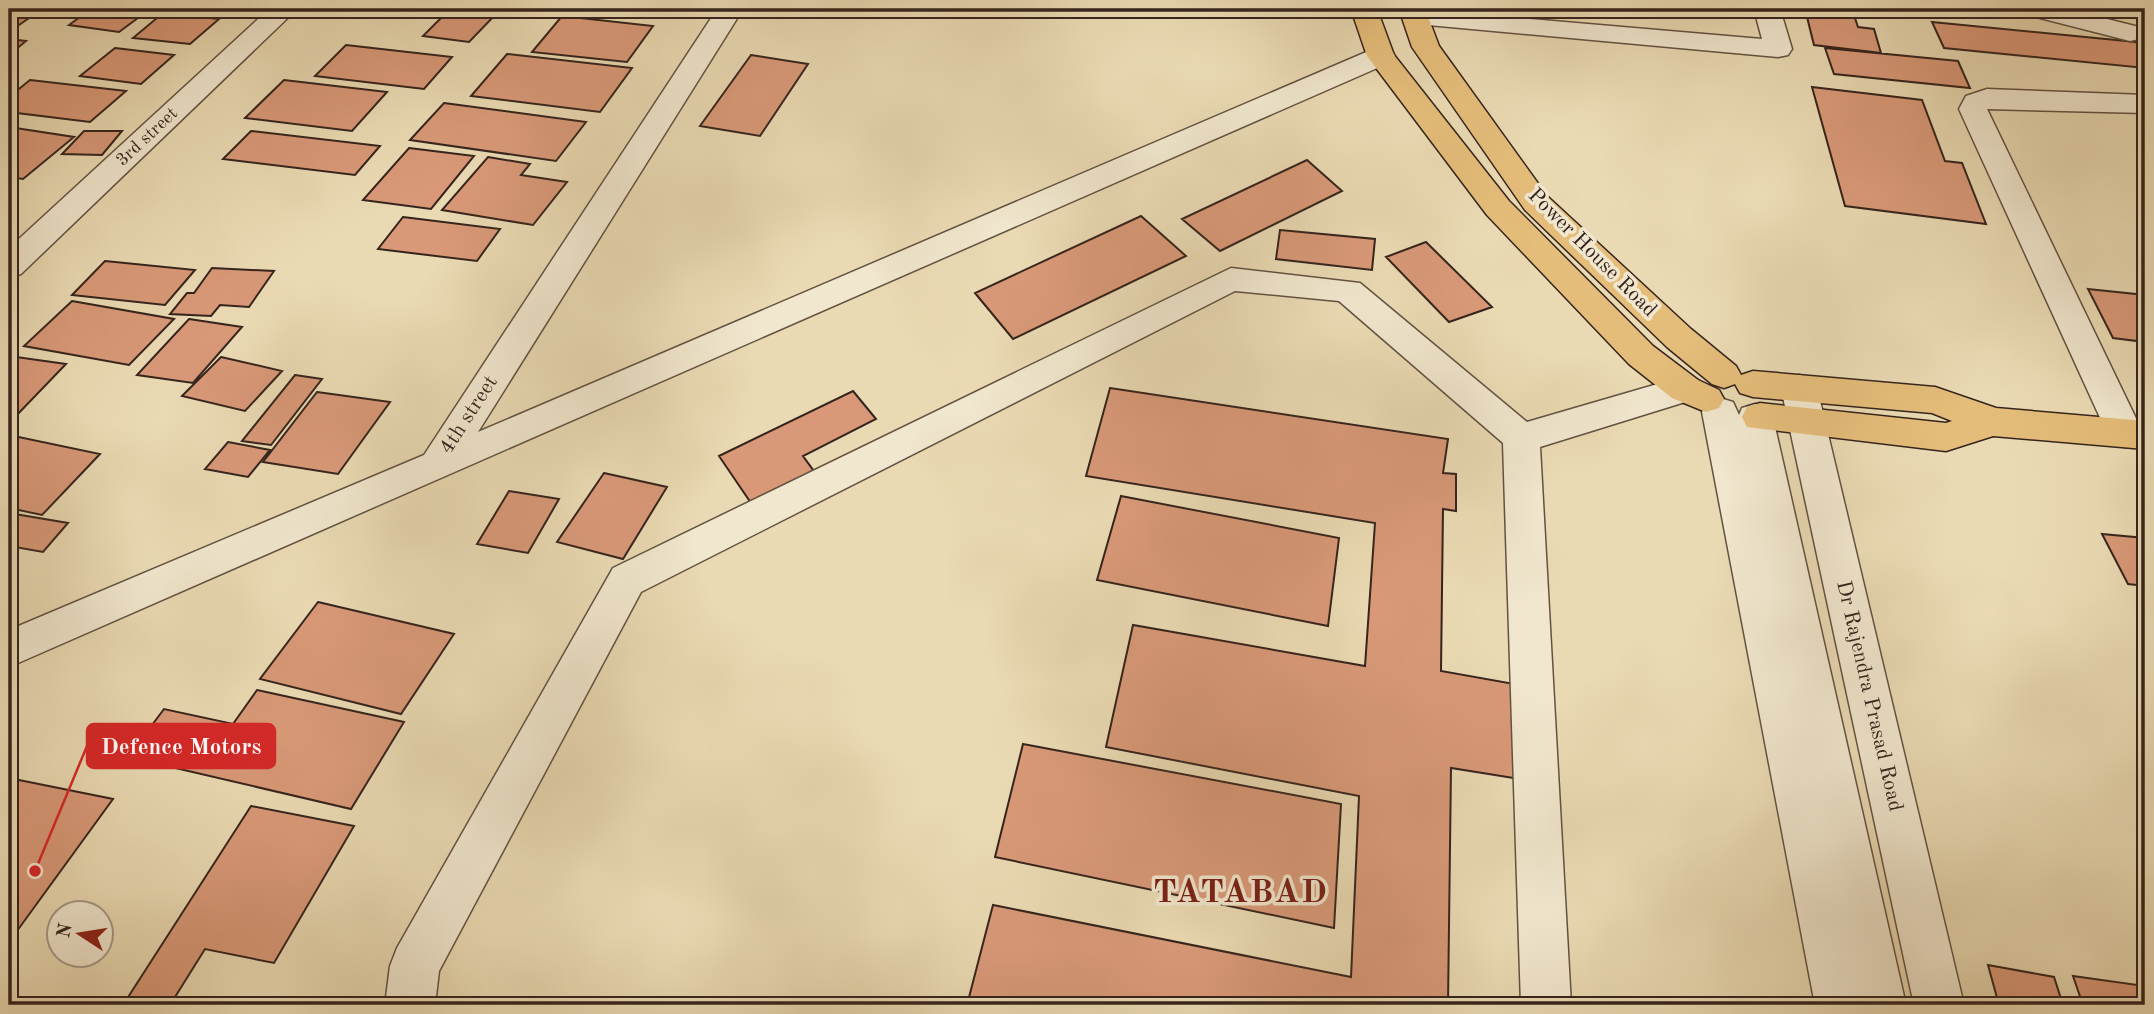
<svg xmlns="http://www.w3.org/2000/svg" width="2154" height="1014" viewBox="0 0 2154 1014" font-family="'Old Standard TT',serif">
<rect width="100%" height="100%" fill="#eadab3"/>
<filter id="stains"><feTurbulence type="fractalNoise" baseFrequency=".00286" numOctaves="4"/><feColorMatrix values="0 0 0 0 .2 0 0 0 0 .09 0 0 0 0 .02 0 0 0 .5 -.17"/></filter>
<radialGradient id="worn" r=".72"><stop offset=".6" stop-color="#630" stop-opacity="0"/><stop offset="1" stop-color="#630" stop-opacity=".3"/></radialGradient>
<path fill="#d99978" stroke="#35241d" stroke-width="2" d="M 9,9 L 42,9 L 19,25 L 9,23 Z
M 91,9 L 150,9 L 119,32 L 69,25 Z
M 450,9 L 475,9 L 498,12 L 469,42 L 423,36 Z
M 1805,9 L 1852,9 L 1858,27 L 1874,29 L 1881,53 L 1814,45 Z
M 163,13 L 219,19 L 190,44 L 133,38 Z
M 562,16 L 653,26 L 627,62 L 532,52 Z
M 1932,22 L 2136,42 L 2145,57 L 2145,68 L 1944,48 Z
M 9,39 L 26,41 L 9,55 Z
M 346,45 L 452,57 L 424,89 L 315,76 Z
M 115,48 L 174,55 L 141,84 L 80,76 Z
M 1825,48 L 1958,61 L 1970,88 L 1834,74 Z
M 507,54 L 632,68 L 600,112 L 471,96 Z
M 751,55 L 808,64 L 760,136 L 700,126 Z
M 30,80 L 126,91 L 90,122 L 9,112 L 9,97 Z
M 284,80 L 387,92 L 352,131 L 245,118 Z
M 1812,87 L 1922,100 L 1945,161 L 1962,163 L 1986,224 L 1845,206 Z
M 444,103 L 586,122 L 556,161 L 410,140 Z
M 9,127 L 74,137 L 23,179 L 9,177 Z
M 84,131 L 122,131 L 102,155 L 62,154 Z
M 251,131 L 380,146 L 355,175 L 223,159 Z
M 409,148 L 474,156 L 431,209 L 363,200 Z
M 488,157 L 530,164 L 521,175 L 567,182 L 533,225 L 442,210 Z
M 1307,160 L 1342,191 L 1220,251 L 1182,219 Z
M 1141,216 L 1186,256 L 1013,339 L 975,293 Z
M 403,217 L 500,229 L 477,261 L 378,249 Z
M 1280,230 L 1375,239 L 1372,270 L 1276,259 Z
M 1426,242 L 1492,307 L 1449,322 L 1386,257 Z
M 105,261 L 195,270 L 165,305 L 72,295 Z
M 212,268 L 274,271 L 249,307 L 220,305 L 211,316 L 170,314 L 187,293 L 194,293 Z
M 2088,289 L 2145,295 L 2145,342 L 2113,338 Z
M 72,301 L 174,319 L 129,365 L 24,346 Z
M 189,319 L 242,327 L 193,383 L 137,375 Z
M 9,356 L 66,364 L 12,420 L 9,419 Z
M 221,357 L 282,371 L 245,411 L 182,396 Z
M 295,375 L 322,379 L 271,445 L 242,441 Z
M 1110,388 L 1448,439 L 1443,473 L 1456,474 L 1456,511 L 1443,509 L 1441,671 L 1520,685 L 1526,780 L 1451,768 L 1448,1005 L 967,1005 L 993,905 L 1351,977 L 1359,796 L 1106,747 L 1133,625 L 1365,666 L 1375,523 L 1086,476 Z
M 853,391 L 876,419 L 803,456 L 816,474 L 753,506 L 719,456 Z
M 317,392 L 390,402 L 338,474 L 263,462 Z
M 9,435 L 100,454 L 42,515 L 9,508 Z
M 228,442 L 270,450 L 248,477 L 205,469 Z
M 604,473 L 667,487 L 623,559 L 557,542 Z
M 509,491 L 559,499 L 528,553 L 477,544 Z
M 1121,496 L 1339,538 L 1328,626 L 1097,580 Z
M 9,513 L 68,523 L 43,552 L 9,546 Z
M 2102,534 L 2145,538 L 2145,586 L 2128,584 Z
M 318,602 L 454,634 L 401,714 L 260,679 Z
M 257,690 L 404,722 L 351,809 L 128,757 L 164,709 L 233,724 Z
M 1023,744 L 1341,804 L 1334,928 L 995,857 Z
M 9,778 L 113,799 L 9,942 Z
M 251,806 L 354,826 L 274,963 L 205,949 L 170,1005 L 123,1005 Z
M 1988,965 L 2054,977 L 2063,1005 L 1999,1005 Z
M 2073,976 L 2145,986 L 2145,1005 L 2083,1005 Z"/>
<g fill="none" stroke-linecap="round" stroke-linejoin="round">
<g stroke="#625242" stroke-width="3">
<path id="minor" d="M 269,9 L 297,9 L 21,274 L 9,277 L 9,248 Z
M 717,9 L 743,9 L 478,432 L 1371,50 L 1391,50 L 1395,56 L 1391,62 L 9,667 L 9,630 L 424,455 Z
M 1415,9 L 1762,39 L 1754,9 L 1780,9 L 1792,49 L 1788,55 L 1778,57 L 1406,23 L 1402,17 L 1406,11 Z
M 2024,9 L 2067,9 L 2139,27 L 2143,33 L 2139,39 L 2130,41 L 2028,15 Z
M 1987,89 L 2145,95 L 2145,113 L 1987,109 L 2143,433 L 2138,443 L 2125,447 L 2112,443 L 2107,433 L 1959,109 L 1966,96 Z
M 1231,268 L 1360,283 L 1527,422 L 1685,376 L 1698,380 L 1703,389 L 1698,398 L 1540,447 L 1571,1005 L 1521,1005 L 1503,443 L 1339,301 L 1235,291 L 641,592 L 439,971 L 435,1005 L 385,1005 L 390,966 L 397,948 L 613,568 Z
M 1799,375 L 1812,379 L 1817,388 L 1964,1005 L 1914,1005 L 1781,388 L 1786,379 Z
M 1720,398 L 1733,402 L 1739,415 L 1742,408 L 1755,404 L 1768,408 L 1773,418 L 1906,1005 L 1815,1005 L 1702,412 L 1707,402 Z"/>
</g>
<g stroke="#35241d" stroke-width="3">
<path id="major" d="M 1351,9 L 1377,9 L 1394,55 L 1509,201 L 1653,346 L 1698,380 L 1719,390 L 1724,399 L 1719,408 L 1706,412 L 1672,398 L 1629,364 L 1487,215 L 1367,56 Z
M 1399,9 L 1425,9 L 1439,46 L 1547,196 L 1691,329 L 1736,366 L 1741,375 L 1753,371 L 1935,387 L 1996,408 L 2145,421 L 2145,449 L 1993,436 L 1946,451 L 1747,427 L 1742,417 L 1747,407 L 1760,403 L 1946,423 L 1952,421 L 1932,413 L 1753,397 L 1740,393 L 1735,384 L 1724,388 L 1712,384 L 1667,347 L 1525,210 L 1412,47 Z"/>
</g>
<use href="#minor" fill="#f1e7ce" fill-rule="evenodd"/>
<use href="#major" fill="#e5bd7a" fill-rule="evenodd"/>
</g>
<g text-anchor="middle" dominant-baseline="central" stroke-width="7" stroke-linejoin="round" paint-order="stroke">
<g font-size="18" fill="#35241d" stroke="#f1e7ce">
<text transform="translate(147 137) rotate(-43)">3rd street</text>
</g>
<g font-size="21" fill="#35241d" stroke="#f1e7ce">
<text transform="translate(1592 253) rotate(45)">Power House Road</text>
<text transform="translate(469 415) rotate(-57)">4th street</text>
<text transform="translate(1869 696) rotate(77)">Dr Rajendra Prasad Road</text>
</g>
<g font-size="33" font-weight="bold" letter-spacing="2" fill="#7a1f14" stroke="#f1e7ce">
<text x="1241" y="893">TATABAD</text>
</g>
</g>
<path fill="none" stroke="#d62828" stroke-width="2.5" d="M35 871L87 746"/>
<circle fill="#d62828" stroke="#f1e7ce" stroke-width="2.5" cx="35" cy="871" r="7"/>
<rect fill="#d62828" stroke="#d62828" stroke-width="2.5" x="87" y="724" width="188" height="44" rx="7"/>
<g font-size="23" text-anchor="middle" font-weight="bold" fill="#fff">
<text x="181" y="754">Defence Motors</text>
</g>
<rect width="2154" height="1014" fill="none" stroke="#eadab3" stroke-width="35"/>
<rect x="10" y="10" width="2133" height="993" fill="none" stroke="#35241d" stroke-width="3.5"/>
<rect x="18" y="18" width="2119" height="979" fill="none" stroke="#35241d" stroke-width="2"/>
<g transform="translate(80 934) rotate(282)"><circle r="33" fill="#f1e7ce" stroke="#a69987" stroke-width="2"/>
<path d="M0-5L12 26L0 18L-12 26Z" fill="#8f2418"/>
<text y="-10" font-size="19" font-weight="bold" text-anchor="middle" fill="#35241d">N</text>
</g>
<rect width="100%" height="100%" filter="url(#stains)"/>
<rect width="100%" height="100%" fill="url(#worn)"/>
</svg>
